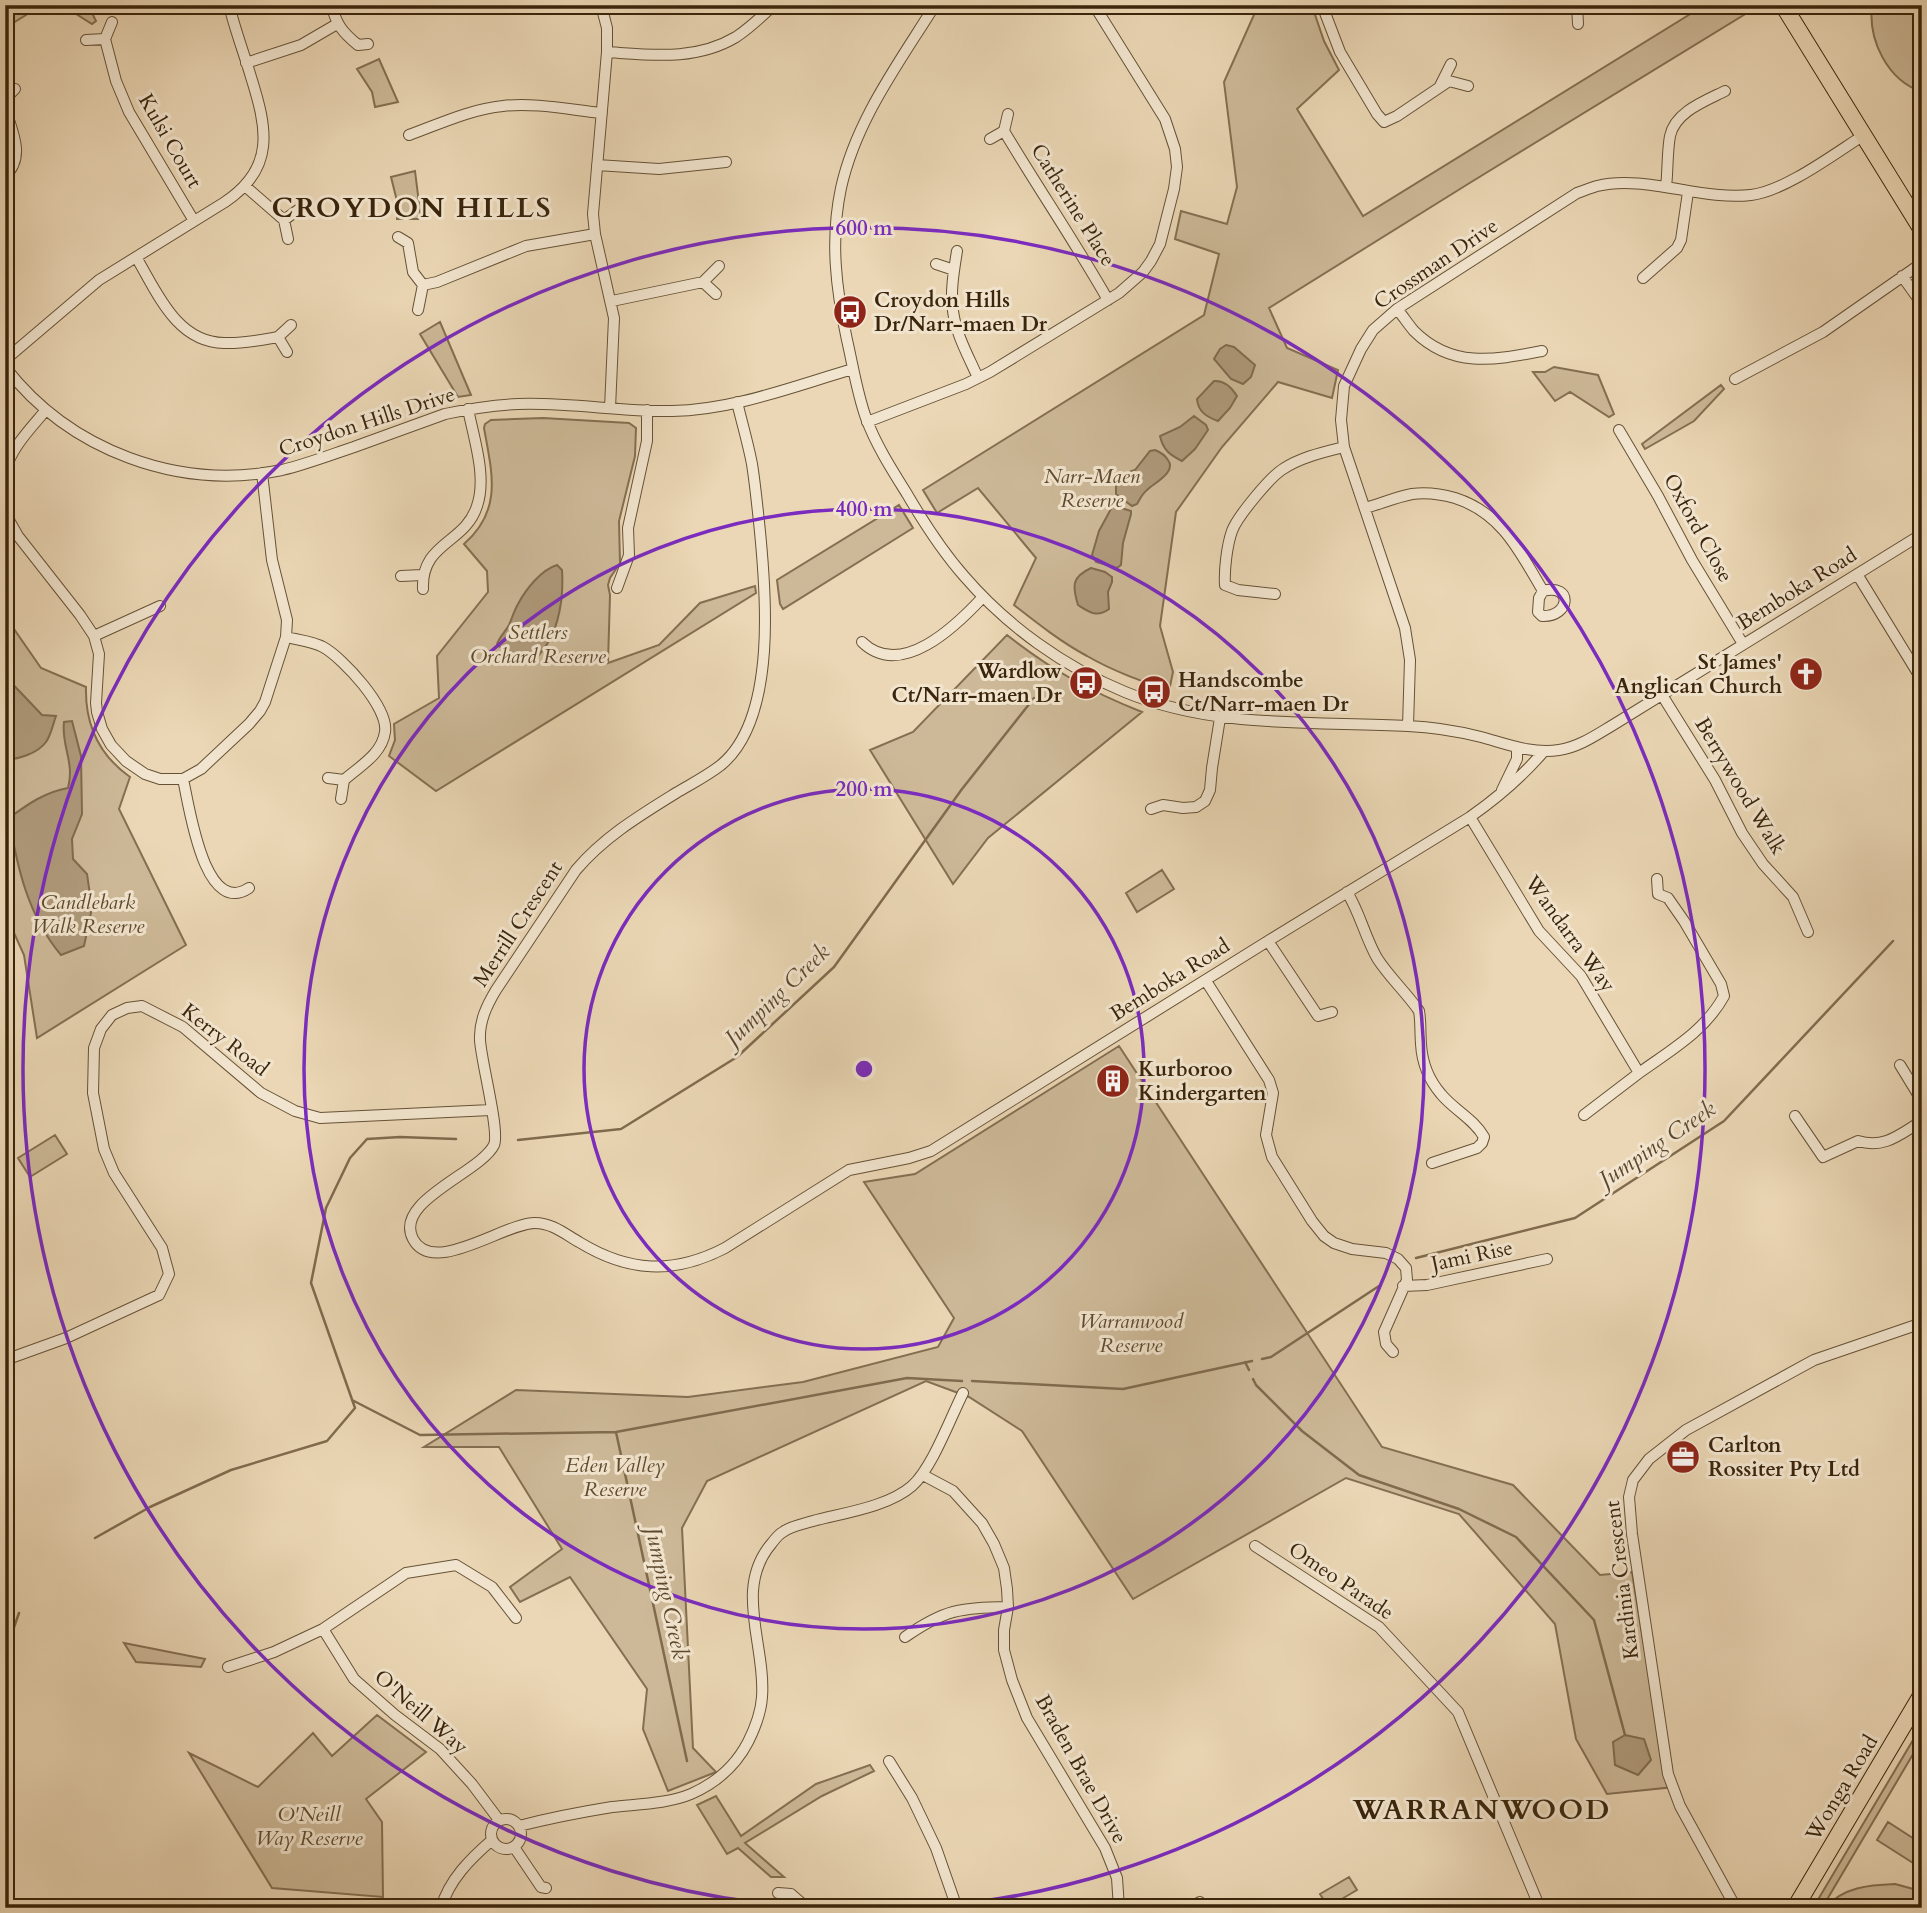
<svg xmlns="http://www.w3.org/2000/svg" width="1927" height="1913" viewBox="0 0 1927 1913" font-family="Cardo,serif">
<rect width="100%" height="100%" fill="#ebd7b5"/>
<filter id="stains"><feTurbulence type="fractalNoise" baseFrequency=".00286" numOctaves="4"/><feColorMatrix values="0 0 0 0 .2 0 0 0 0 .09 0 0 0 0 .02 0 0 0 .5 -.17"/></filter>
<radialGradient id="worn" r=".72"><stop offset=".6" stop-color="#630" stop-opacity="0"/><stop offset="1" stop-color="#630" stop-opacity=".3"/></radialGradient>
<path fill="#cdb998" stroke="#846f52" stroke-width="2" d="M 5,5 L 42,5 L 5,28 Z
M 62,5 L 88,5 L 96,21 L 92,24 Z
M 1297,5 L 1312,6 L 1324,41 L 1339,70 L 1297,109 L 1363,216 L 1705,5 L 1760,5 L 1468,184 L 1269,308 L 1287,348 L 1338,370 L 1332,398 L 1278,382 L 1222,447 L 1176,512 L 1160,626 L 1173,672 L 1169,691 C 1141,681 1113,671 1087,656 C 1061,642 1037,623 1014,605 L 1036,558 L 978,488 L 937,513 L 923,490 L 1204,315 L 1219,254 L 1175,239 L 1181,211 L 1227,224 L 1237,187 L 1224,82 L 1257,8 L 1281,9 Z
M 1872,5 L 1922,5 L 1922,92 C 1887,80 1868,40 1872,5 Z
M 379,59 L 398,102 L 375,107 L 372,92 L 357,69 Z
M 415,171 L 421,219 L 397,219 L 397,201 L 391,177 Z
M 440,322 L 471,395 L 458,397 L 420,334 Z
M 1554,367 L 1598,375 L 1614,414 L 1609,417 L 1570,392 L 1555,401 L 1533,372 L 1545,372 Z
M 1721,385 L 1724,389 L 1694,421 L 1645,449 L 1642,444 Z
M 543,418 L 629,423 L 636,428 L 635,456 L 619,521 L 620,563 L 610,578 L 608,585 L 610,595 L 608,663 L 659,645 L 700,603 L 755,586 L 756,593 L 436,791 L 389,756 L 395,740 L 394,724 L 439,698 L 437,656 L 488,592 L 487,571 L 464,544 C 503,510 492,473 484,428 L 485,424 L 491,420 Z
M 899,505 L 913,528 L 783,609 L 780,604 L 777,580 Z
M 5,616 L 41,668 L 86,687 C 85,725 99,755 130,777 L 119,809 L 186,945 L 37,1038 L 24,955 L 5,913 Z
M 1007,635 C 1052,670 1089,691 1142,712 L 988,838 L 953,884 L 870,750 L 913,732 Z
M 1162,870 L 1174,889 L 1137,912 L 1126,893 Z
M 1119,1046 L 1382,1447 L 1513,1485 L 1600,1575 L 1632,1572 L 1654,1706 L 1674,1787 L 1607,1794 L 1576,1739 L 1555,1624 L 1459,1514 L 1346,1478 L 1133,1599 L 1022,1431 L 969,1397 L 926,1381 L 707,1481 L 682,1528 L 693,1748 L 716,1772 L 668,1791 L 643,1729 L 647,1689 L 570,1577 L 520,1602 L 510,1587 L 562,1549 L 499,1447 L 424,1447 L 516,1390 L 688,1397 L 803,1382 L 938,1347 L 954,1318 L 864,1182 L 915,1174 Z
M 55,1135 L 67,1154 L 30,1177 L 18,1158 Z
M 124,1643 L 205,1659 L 201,1667 L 136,1662 Z
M 377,1715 L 426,1752 L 366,1799 L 382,1822 L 383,1897 L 272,1888 L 189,1753 L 258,1787 L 313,1733 L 332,1756 Z
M 1922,1725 L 1922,1739 L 1822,1908 L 1813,1908 Z
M 870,1765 L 874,1771 L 822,1796 L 745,1843 L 784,1877 L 771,1877 L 738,1848 L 727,1854 L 697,1805 L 716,1796 L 741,1836 L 816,1784 Z
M 1888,1822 L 1922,1844 L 1922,1850 L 1913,1863 L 1877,1840 Z
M 1349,1877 L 1357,1890 L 1328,1907 L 1320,1894 Z
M 1895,1884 L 1917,1890 L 1922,1893 L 1922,1908 L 1825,1908 C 1843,1887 1869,1885 1895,1884 Z"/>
<path fill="#af9a7b" stroke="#806b4e" stroke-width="2" d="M 1226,345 L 1234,347 L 1255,365 L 1251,377 L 1243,384 L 1231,379 L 1214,359 L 1220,349 Z
M 1214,381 C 1224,380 1232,388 1237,396 L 1230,408 L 1218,421 C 1207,417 1198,412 1197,399 Z
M 1194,416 L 1206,425 L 1208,430 L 1195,449 L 1182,461 C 1170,455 1163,450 1160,436 L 1180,427 Z
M 1155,450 C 1160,452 1165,455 1168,460 C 1177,472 1154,483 1147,490 C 1142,494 1140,499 1137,504 L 1132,506 L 1116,494 L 1116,482 L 1123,474 L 1135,470 L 1150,451 Z
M 1115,506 L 1131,511 L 1131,514 L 1123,543 L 1121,565 L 1117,568 L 1096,562 L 1092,555 L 1099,531 L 1112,507 Z
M 557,565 L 562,570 C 564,602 558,641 531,662 C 518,661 505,654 497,644 C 500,636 505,632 509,625 C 512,618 514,611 518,604 C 526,589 541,570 557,565 Z
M 1091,568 L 1105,572 L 1112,577 L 1112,582 L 1108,592 L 1109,609 C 1097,618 1089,612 1078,605 C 1072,585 1072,577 1091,568 Z
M 5,676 L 42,715 L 56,716 C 53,724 51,735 46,742 C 38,753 18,760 5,759 Z
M 72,721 L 81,756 L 82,814 L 72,839 L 73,859 L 87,874 L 92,908 L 84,946 L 61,955 C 28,916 17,867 9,818 C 28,804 45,792 68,788 C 75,762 61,746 64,722 Z
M 1625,1735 L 1644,1739 L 1651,1760 L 1638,1775 L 1615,1765 L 1613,1742 Z"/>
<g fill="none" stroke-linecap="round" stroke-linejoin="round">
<path stroke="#806b4e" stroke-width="2.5" d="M 518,1140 L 621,1129 L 737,1057 L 834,967 L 962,789 L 1034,698
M 1416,1258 L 1575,1218 L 1724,1121 L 1893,941
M 1262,1359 L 1271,1357 L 1379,1286
M 1245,1362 L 1249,1370
M 1253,1379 L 1256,1385 L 1302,1431 L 1359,1475 L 1459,1509 L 1516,1537 L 1594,1620 L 1625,1735
M 972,1381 L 1123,1389 L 1252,1361
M 352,1400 L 420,1435 L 616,1432 L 907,1378 L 962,1381
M 616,1432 L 687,1761
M 95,1538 L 150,1507 L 231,1470 L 327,1441 L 355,1408 L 311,1283 L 326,1208 L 350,1158 L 367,1139 L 400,1137 L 456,1139
M 5,1653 L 19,1613"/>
<g stroke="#665236" stroke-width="12">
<path id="street" d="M 331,5 C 337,25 342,32 358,45 L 368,44
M 601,5 L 607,28 L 607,52 L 593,214 L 595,234 L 614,318 L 610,408
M 935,5 C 899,63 856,120 841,188 C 830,240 836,289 847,340 C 853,366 857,393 866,418 C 876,445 892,470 907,494 C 924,523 942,551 964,576 C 1007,626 1064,667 1125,692 C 1215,729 1313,721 1408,726 C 1433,727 1457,731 1481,737 C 1507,744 1531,754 1559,750 C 1579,747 1596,735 1613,725 L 1922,534
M 1322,5 L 1340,52 L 1377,114 L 1384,122 L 1397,116 L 1449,81 L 1468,86
M 1577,5 L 1578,24
M 105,39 L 112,22
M 86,40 L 105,39 L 116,81 L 129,112 L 194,221
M 607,52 C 652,55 696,61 736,37 C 750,28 762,16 774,5
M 246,63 L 301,45 L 337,24
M 1440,86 L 1451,64
M 5,99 L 15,89
M 5,108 C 12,131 26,157 5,176
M 1004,131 C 1038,188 1075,242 1108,300
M 409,135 C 439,124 471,109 503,106 C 533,102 572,110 602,113
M 990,139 L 1004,131 L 1008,114
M 597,165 L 659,169 L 726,162
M 245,186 L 284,220
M 1666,187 C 1668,171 1667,152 1670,136 C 1675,112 1705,101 1725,91
M 398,237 L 408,243 L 413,272 L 423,285 L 437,282 L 526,246 L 595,234
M 288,239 L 284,220 L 298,210
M 957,251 C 954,270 950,292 953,311 C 956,335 969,357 978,378
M 136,257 C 157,292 176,342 224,343 C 242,344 261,340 278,337
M 936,264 L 954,270
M 1902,276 L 1922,304
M 1643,278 L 1677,248 L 1681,240 L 1688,192
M 716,294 L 703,282 L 719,266
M 612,301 L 703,282
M 1397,309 C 1403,316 1408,324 1414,331 C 1452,369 1495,360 1542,351
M 418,310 L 423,285
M 287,352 L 278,337 L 291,325
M 5,360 L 99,280 L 225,202 C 276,168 267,128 251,77 C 244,53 235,30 229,5
M 5,367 C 70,451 179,491 282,470 C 307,464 330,455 354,447 C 384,436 414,425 445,414 C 469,409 493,405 518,404 C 570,402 621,412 672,411 C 734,410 794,386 853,369
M 1735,379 L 1823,332 L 1922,263
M 737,402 C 742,423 748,443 752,464 C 755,483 757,503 759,522 C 766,589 778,718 721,765 C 707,776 691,784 676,793 C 639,816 604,837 576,870 L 496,990 C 487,1005 479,1021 480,1040 C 481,1061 500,1131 494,1145 C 480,1173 393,1201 413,1239 C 433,1277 504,1223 535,1223 C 552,1223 565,1234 579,1242 C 628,1272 673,1275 725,1248 L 849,1170 L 909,1158 L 931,1151 L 1268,941 L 1470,817 C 1497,798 1522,777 1544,751
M 867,422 L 966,384 L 990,372 L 1119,293 L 1143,272 L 1151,261 L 1160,244 L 1174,189 L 1177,167 L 1175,149 L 1165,119 L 1094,5
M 1619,430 L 1658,496 L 1692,560 L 1743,644
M 5,472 C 11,448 30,429 46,410
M 5,507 L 10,522 L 18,536 L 80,615 L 94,636 L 99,654 L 96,703 L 97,712 L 102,729 L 111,745 L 126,761 L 145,774 L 160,779 L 183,779 L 201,769 L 249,724 L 260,711 L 265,702 L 286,637 L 287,620 L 272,560 L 262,473
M 1365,508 C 1380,504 1396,497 1412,494 C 1427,492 1441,494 1455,498 C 1502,513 1520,552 1543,591 C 1573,583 1571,617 1542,616 L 1538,612 L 1539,598 L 1543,591
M 1857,574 L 1922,680
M 401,576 L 422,575
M 617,588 L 629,555 L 628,528 L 647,441 L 647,410
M 423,589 C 421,542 465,544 477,506 C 487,477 474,439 468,409
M 1275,594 L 1238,590 L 1225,585 C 1224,570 1227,545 1232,531 C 1237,517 1270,477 1283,469 C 1301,457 1324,452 1344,447
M 94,636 L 160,606
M 286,637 C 298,640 312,641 323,647 C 343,658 389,708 385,732 C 382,754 360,766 344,780
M 862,642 C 901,680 956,626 983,597
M 1662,695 L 1715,780 L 1742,833 L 1763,864 L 1793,897 L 1808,932
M 1408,726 L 1410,660 L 1405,628 L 1344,447 L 1341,420 L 1344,386 L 1361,349 L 1373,330 L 1397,309 L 1577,193 C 1583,191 1590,188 1597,186 C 1644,174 1702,201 1751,195 C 1785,191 1834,154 1864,135
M 328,778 L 344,780 L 341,799
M 183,779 C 189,805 204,918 249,888
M 1502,790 L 1517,759 L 1517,748
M 1151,809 L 1163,805 L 1183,808 L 1196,807 L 1205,801 L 1210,790 L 1212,768 L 1220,718
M 1470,817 L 1539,931 L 1581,976 L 1639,1073 C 1671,1050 1705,1031 1724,996 L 1721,984 L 1684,921 L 1668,898 L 1658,894 L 1657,879
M 1347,892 C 1360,913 1365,937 1377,958 C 1389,977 1406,992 1419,1011 C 1421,1022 1420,1032 1421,1044 C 1422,1062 1429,1080 1441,1094 C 1454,1110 1474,1119 1484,1137 L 1482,1143 L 1477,1148 L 1432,1163
M 1268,941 L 1318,1016 L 1332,1012
M 1206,981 L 1269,1080 L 1273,1093 L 1266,1135 L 1272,1157 L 1312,1221 L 1324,1236 L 1334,1243 L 1352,1249 L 1386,1253 L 1398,1259 L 1406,1268 L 1407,1280 L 1384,1332 L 1386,1344 L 1393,1352
M 1900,1065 L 1922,1101
M 1584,1115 L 1639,1073
M 1795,1116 L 1823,1157 L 1858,1141 C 1885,1149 1900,1134 1922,1121
M 1403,1286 L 1427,1285 L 1547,1259
M 5,1360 L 66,1338 L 159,1295 L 169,1274 L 162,1248 L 114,1173 L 104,1149 L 93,1093 L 94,1048 L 101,1029 L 112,1015 L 127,1008 L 142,1006 L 183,1027 L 261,1093 L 295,1111 L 320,1118 L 491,1110
M 923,1475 L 953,1491 L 982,1523 L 994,1544 L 1004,1568 L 1007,1589 L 1008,1607 L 1004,1630 L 1004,1650 L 1012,1680 L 1027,1718 L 1105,1848 L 1117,1878 L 1119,1908
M 1255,1546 L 1379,1627 L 1458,1712 L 1540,1908
M 323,1629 L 354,1679 L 395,1715 L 440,1749 L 472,1784 L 499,1820
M 905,1637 C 945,1609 960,1608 1008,1607
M 228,1667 L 274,1652 L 323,1629 L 406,1573 L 456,1565 L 492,1587 L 516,1618
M 889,1761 L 912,1798 L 936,1848 L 957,1908
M491 1834a15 15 0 1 1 30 0a15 15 0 1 1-30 0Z
M 519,1826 C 550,1818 581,1812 612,1807 C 638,1804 667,1804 691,1794 C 716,1783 735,1767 748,1742 C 755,1728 761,1713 762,1697 C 766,1645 733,1588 772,1543 C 775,1539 779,1534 783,1532 C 791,1526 803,1524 813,1521 C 843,1513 888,1507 912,1486 C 932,1468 950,1419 963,1393
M 514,1847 L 541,1887 L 546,1888
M 778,1893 L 791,1894 L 807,1908
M 441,1908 C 449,1880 470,1859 492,1840
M 1190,1908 L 1200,1902
M 1736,1908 L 1680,1806 L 1668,1774 L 1632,1534 L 1629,1497 L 1633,1480 L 1649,1459 L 1686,1430 L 1814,1360 L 1922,1323"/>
</g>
<g stroke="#3a250b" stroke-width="18">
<path id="primary" d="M 1783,5 L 1922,230
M 1795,1908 L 1922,1694"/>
</g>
<use href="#street" stroke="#f2e5cf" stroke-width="10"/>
<use href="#primary" stroke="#ebd7b5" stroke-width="16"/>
</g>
<g fill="none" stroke="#7b2cbf" stroke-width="3.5">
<circle cx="864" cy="1069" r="280"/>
<circle cx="864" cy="1069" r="560"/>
<path d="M798 1907A841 841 0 1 1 930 1907"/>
</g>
<defs>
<g id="bus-disc" transform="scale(1.75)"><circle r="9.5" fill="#8f2418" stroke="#f2e5cf"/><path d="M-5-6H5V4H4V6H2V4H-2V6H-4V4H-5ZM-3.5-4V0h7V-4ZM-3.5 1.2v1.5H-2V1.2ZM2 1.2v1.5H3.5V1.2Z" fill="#fff"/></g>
<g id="church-disc" transform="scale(1.75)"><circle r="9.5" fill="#8f2418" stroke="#f2e5cf"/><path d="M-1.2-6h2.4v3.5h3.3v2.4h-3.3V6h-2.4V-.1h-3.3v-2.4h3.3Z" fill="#fff"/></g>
<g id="building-disc" transform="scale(1.75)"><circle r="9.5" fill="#8f2418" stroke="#f2e5cf"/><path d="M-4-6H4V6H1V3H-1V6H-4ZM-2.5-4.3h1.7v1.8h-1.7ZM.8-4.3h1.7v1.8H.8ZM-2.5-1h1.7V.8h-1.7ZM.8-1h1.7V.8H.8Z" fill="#fff"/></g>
<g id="office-disc" transform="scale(1.75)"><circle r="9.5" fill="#8f2418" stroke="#f2e5cf"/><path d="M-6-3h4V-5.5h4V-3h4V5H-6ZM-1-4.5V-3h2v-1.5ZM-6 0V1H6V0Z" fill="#fff"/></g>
</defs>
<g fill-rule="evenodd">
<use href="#bus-disc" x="850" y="312"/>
<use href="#church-disc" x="1806" y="674"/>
<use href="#bus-disc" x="1086" y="683"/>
<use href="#bus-disc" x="1154" y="692"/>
<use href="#building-disc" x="1113" y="1081"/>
<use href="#office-disc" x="1683" y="1457"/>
</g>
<g text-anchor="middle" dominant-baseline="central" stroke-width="6" stroke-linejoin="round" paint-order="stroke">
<g font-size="21" fill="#3a250b" stroke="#f2e5cf">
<text transform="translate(170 141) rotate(60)">Kulsi Court</text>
<text transform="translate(1073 205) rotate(58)">Catherine Place</text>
<text transform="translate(1436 264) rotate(-34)">Crossman Drive</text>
<text transform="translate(367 422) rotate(-18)">Croydon Hills Drive</text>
<text transform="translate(1698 528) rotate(61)">Oxford Close</text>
<text transform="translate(1797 589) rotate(-32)">Bemboka Road</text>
<text transform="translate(1740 786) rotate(59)">Berrywood Walk</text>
<text transform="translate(518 924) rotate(-57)">Merrill Crescent</text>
<text transform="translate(1570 934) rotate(54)">Wandarra Way</text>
<text transform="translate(1170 980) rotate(-32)">Bemboka Road</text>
<text transform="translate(225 1040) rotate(38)">Kerry Road</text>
<text transform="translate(1472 1256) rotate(-12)">Jami Rise</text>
<text transform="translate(1622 1580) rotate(-97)">Kardinia Crescent</text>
<text transform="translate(1341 1581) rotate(34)">Omeo Parade</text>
<text transform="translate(421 1712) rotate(41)">O'Neill Way</text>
<text transform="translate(1081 1769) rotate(61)">Braden Brae Drive</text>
<text transform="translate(1842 1788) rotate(-59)">Wonga Road</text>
</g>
<g font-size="21" font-weight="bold" fill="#3a250b" stroke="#f2e5cf" text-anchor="start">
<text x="874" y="300">Croydon Hills<tspan x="874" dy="24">Dr/Narr-maen Dr</tspan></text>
<text x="1782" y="662" text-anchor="end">St James'<tspan x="1782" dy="24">Anglican Church</tspan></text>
<text x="1062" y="671" text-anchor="end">Wardlow<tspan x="1062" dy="24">Ct/Narr-maen Dr</tspan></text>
<text x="1178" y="680">Handscombe<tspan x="1178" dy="24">Ct/Narr-maen Dr</tspan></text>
<text x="1138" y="1069">Kurboroo<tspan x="1138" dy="24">Kindergarten</tspan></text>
<text x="1708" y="1445">Carlton<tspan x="1708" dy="24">Rossiter Pty Ltd</tspan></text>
</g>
<g font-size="21" font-style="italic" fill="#5f4a2e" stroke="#f2e5cf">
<text x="1092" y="476">Narr-Maen<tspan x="1092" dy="24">Reserve</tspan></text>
<text x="538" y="632">Settlers<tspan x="538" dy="24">Orchard Reserve</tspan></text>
<text x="88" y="902">Candlebark<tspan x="88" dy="24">Walk Reserve</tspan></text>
<text x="1131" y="1321">Warranwood<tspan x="1131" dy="24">Reserve</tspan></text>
<text x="615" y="1465">Eden Valley<tspan x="615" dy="24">Reserve</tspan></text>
<text x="309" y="1814">O'Neill<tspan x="309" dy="24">Way Reserve</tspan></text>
</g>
<g font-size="23" font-style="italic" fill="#5d482d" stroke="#f2e5cf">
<text transform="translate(777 995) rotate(-44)">Jumping Creek</text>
<text transform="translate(1657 1144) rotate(-34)">Jumping Creek</text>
<text transform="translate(667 1593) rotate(78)">Jumping Creek</text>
</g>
<g font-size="28" font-weight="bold" letter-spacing="2" fill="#3a250b" stroke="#f2e5cf">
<text x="412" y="208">CROYDON HILLS</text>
<text x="1482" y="1810">WARRANWOOD</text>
</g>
</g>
<circle cx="864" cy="1069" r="10" fill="#7b2cbf" stroke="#f2e5cf" stroke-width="3.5"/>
<g font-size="21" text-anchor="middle" font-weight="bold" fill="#7b2cbf" stroke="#f2e5cf" stroke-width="6" stroke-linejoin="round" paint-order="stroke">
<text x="864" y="235">600 m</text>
<text x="864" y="516">400 m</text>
<text x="864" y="796">200 m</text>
</g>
<rect width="1927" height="1913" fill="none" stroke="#ebd7b5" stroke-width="28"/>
<rect x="7" y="7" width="1913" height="1899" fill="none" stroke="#3a250b" stroke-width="3.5"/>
<rect x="14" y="14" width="1899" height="1885" fill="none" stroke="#3a250b" stroke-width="2"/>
<rect width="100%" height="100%" filter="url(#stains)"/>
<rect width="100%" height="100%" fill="url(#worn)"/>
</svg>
